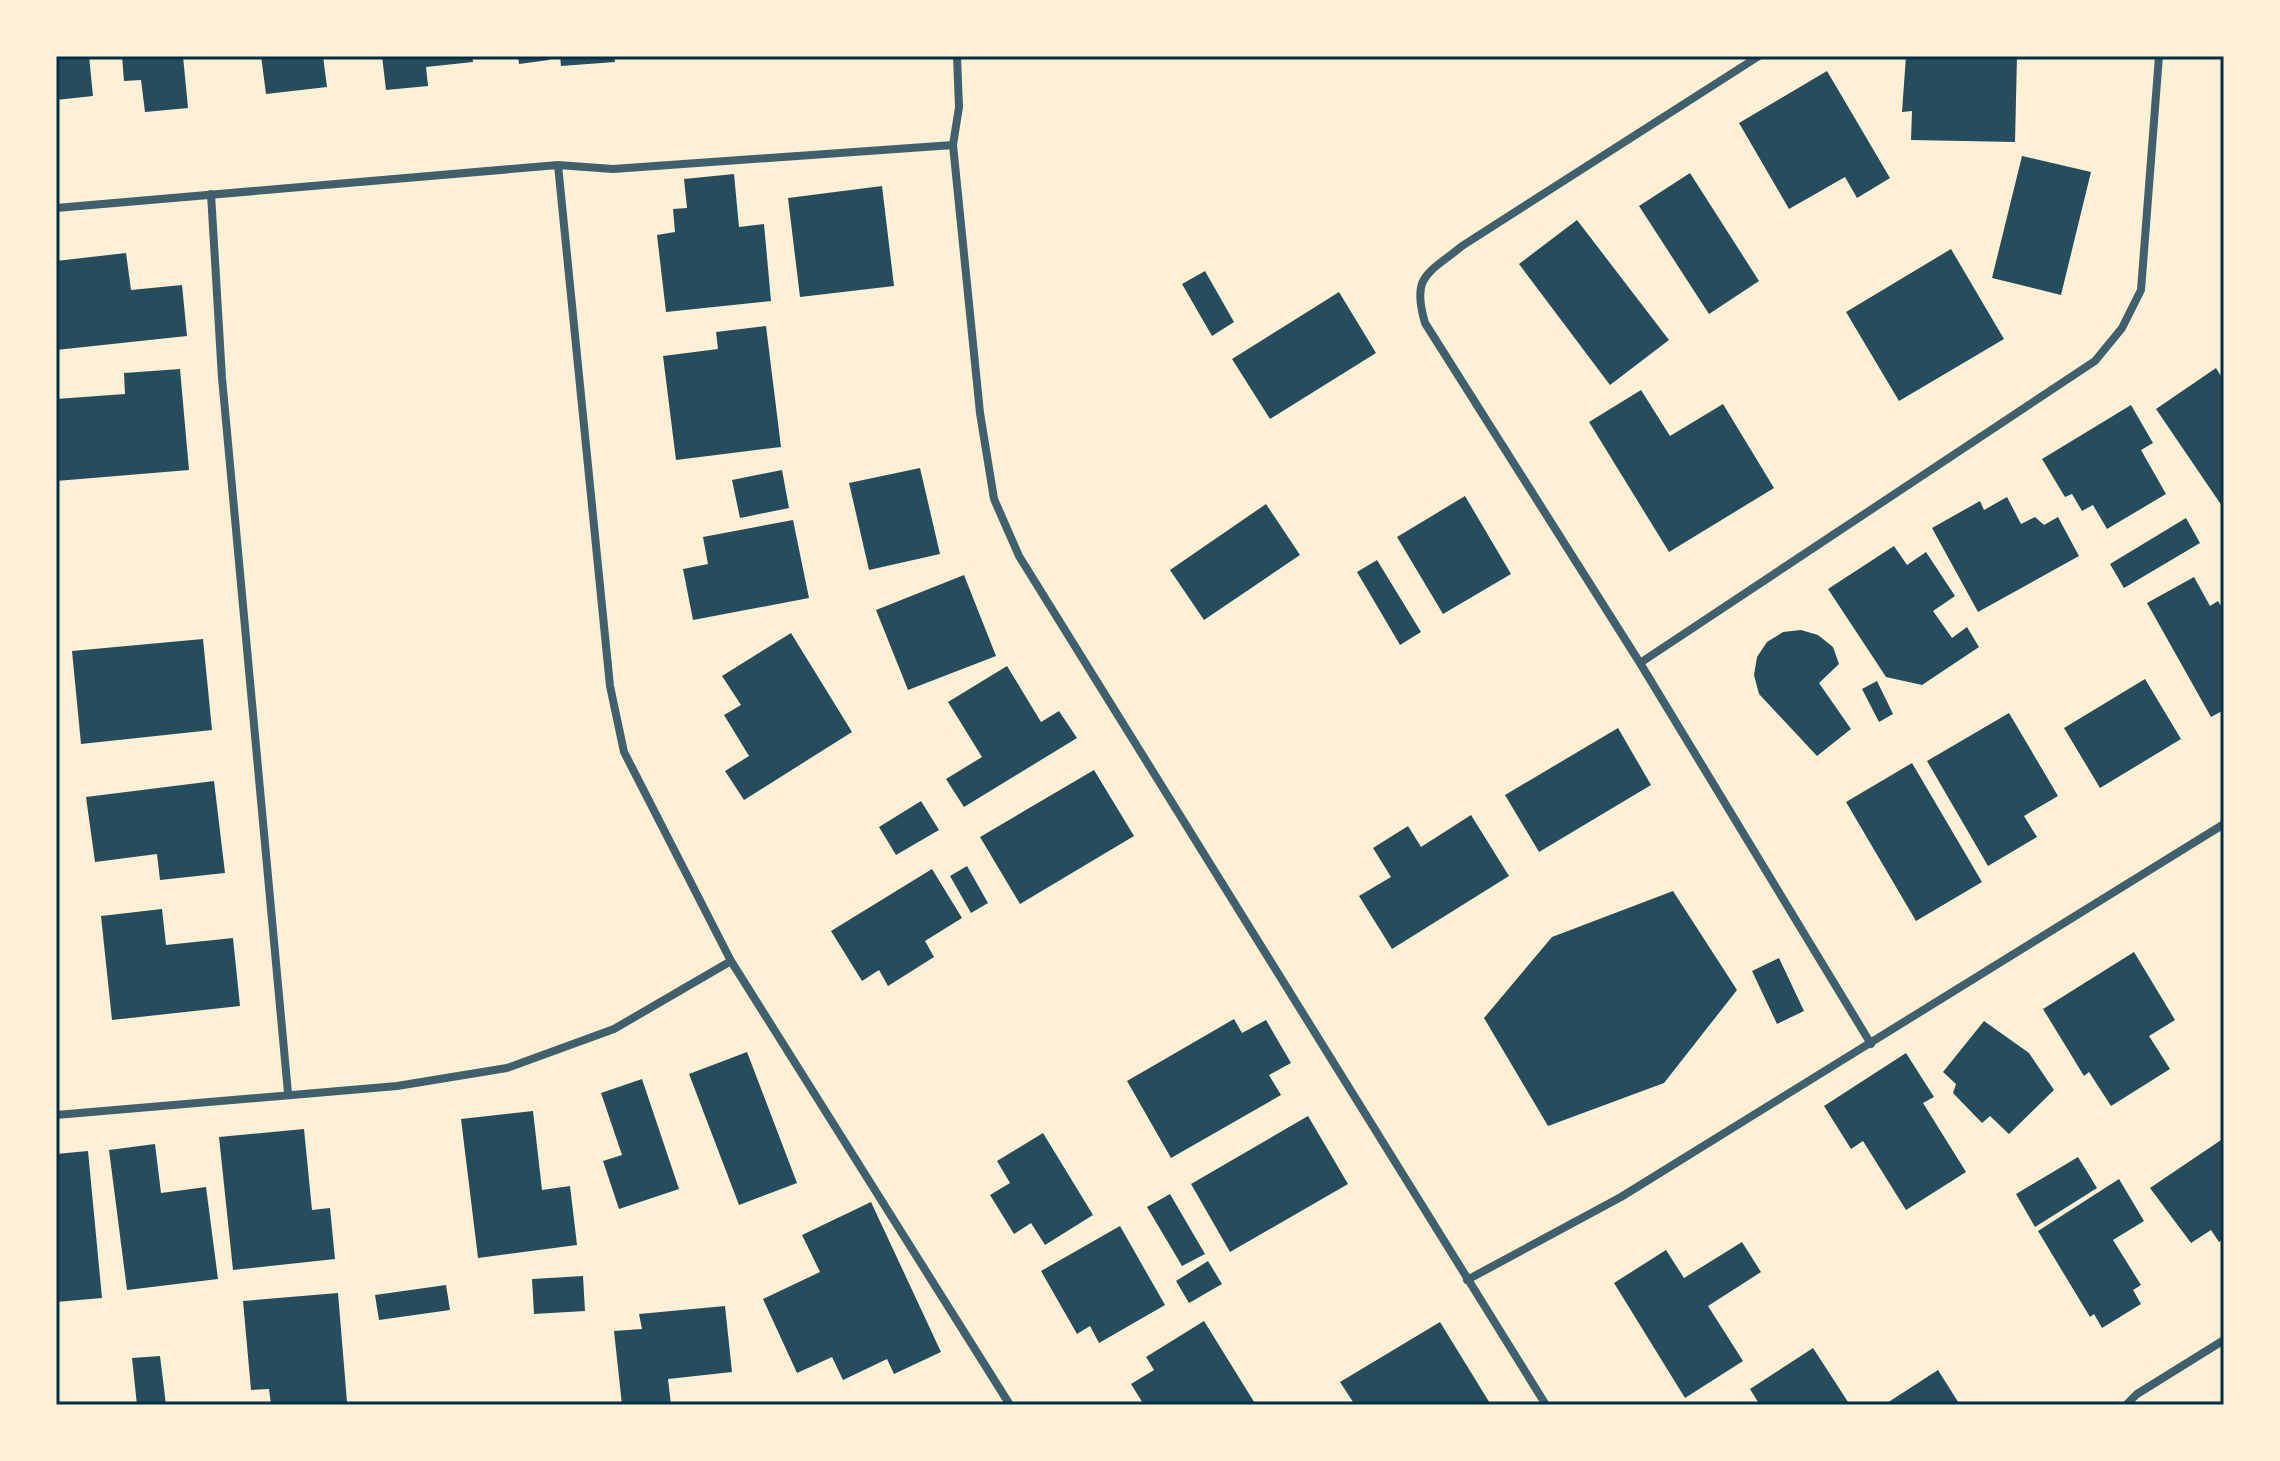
<svg xmlns="http://www.w3.org/2000/svg" width="2280" height="1461" viewBox="0 0 2280 1461" font-family="Rubik,sans-serif">
<rect width="100%" height="100%" fill="#fdf0d5"/>
<path fill="#264d5e" d="M 56,56 L 89,56 L 93,96 L 56,100 Z
M 122,56 L 183,56 L 188,108 L 145,112 L 141,80 L 124,81 Z
M 261,56 L 323,56 L 327,87 L 266,94 Z
M 382,56 L 472,56 L 473,62 L 426,67 L 428,86 L 386,90 Z
M 518,56 L 549,56 L 549,60 L 519,64 Z
M 560,56 L 614,56 L 615,62 L 561,66 Z
M 1906,56 L 2017,56 L 2015,142 L 1911,140 L 1912,111 L 1902,112 Z
M 1827,71 L 1890,178 L 1857,198 L 1845,177 L 1789,209 L 1739,123 Z
M 2022,156 L 2091,172 L 2061,295 L 1992,278 Z
M 1690,173 L 1759,281 L 1709,314 L 1639,206 Z
M 734,174 L 739,227 L 764,224 L 771,301 L 666,312 L 657,235 L 675,232 L 673,209 L 687,208 L 684,179 Z
M 882,186 L 894,286 L 800,297 L 788,198 Z
M 1577,220 L 1669,340 L 1610,385 L 1519,264 Z
M 1951,249 L 2004,339 L 1899,401 L 1846,312 Z
M 126,253 L 131,290 L 182,285 L 187,336 L 56,350 L 56,261 Z
M 1205,271 L 1234,322 L 1212,336 L 1182,284 Z
M 1339,292 L 1376,353 L 1270,419 L 1232,359 Z
M 766,326 L 781,447 L 676,460 L 663,356 L 718,349 L 716,332 Z
M 2216,368 L 2224,381 L 2224,509 L 2156,409 Z
M 180,369 L 189,470 L 56,481 L 56,399 L 125,394 L 124,373 Z
M 1641,390 L 1670,436 L 1723,404 L 1774,488 L 1669,552 L 1589,422 Z
M 2131,405 L 2153,443 L 2141,450 L 2166,494 L 2107,529 L 2093,505 L 2082,511 L 2072,494 L 2065,497 L 2042,459 Z
M 920,468 L 940,554 L 869,570 L 849,483 Z
M 782,470 L 789,508 L 740,518 L 732,480 Z
M 1465,496 L 1511,574 L 1443,614 L 1397,537 Z
M 2007,497 L 2021,524 L 2035,517 L 2044,525 L 2058,517 L 2079,556 L 1978,612 L 1932,528 L 1980,501 L 1984,510 Z
M 1266,504 L 1300,555 L 1204,620 L 1170,570 Z
M 2186,518 L 2200,543 L 2124,588 L 2110,564 Z
M 793,520 L 809,598 L 693,620 L 683,569 L 708,564 L 703,537 Z
M 1894,546 L 1907,565 L 1926,552 L 1955,596 L 1933,611 L 1952,638 L 1967,627 L 1979,647 L 1922,685 L 1886,677 L 1828,589 Z
M 1377,560 L 1421,632 L 1400,645 L 1357,572 Z
M 964,575 L 996,656 L 908,690 L 876,610 Z
M 2194,577 L 2210,606 L 2218,601 L 2224,611 L 2224,710 L 2211,717 L 2147,603 Z
M 1801,630 L 1818,635 L 1833,647 L 1839,664 L 1819,683 L 1851,729 L 1817,756 L 1759,694 L 1754,675 L 1757,657 L 1767,642 L 1783,632 Z
M 791,633 L 852,732 L 744,800 L 725,771 L 749,756 L 724,715 L 741,705 L 722,676 Z
M 203,639 L 212,730 L 81,744 L 72,651 Z
M 1007,666 L 1041,722 L 1059,711 L 1077,738 L 964,807 L 946,779 L 982,757 L 948,702 Z
M 2145,679 L 2181,739 L 2100,788 L 2064,728 Z
M 1877,681 L 1893,714 L 1879,722 L 1862,689 Z
M 2009,713 L 2058,796 L 2024,816 L 2037,837 L 1988,866 L 1927,761 Z
M 1618,728 L 1651,785 L 1539,852 L 1505,795 Z
M 1912,763 L 1982,882 L 1916,921 L 1846,802 Z
M 1094,770 L 1134,836 L 1020,904 L 980,837 Z
M 214,781 L 225,873 L 160,880 L 157,854 L 95,862 L 86,797 Z
M 921,801 L 939,830 L 896,855 L 879,827 Z
M 1471,815 L 1509,876 L 1392,949 L 1359,896 L 1391,877 L 1373,848 L 1408,826 L 1421,847 Z
M 967,866 L 988,903 L 971,913 L 950,876 Z
M 932,869 L 962,918 L 925,941 L 934,957 L 888,986 L 879,970 L 862,981 L 831,931 Z
M 1673,891 L 1737,990 L 1664,1083 L 1548,1126 L 1484,1018 L 1552,937 Z
M 162,909 L 166,945 L 233,938 L 240,1006 L 112,1020 L 101,916 Z
M 2134,952 L 2175,1020 L 2149,1036 L 2170,1069 L 2111,1106 L 2089,1072 L 2084,1076 L 2043,1009 Z
M 1779,958 L 1804,1011 L 1777,1024 L 1752,971 Z
M 1234,1019 L 1242,1033 L 1266,1020 L 1291,1063 L 1269,1075 L 1281,1095 L 1171,1158 L 1127,1081 Z
M 1984,1021 L 2029,1053 L 2054,1090 L 2009,1134 L 1990,1116 L 1982,1123 L 1953,1093 L 1956,1084 L 1943,1072 Z
M 747,1052 L 797,1183 L 739,1205 L 689,1074 Z
M 1906,1053 L 1934,1097 L 1923,1103 L 1966,1172 L 1906,1210 L 1863,1141 L 1851,1149 L 1824,1106 Z
M 642,1079 L 679,1189 L 619,1209 L 603,1161 L 622,1155 L 601,1093 Z
M 533,1111 L 542,1190 L 570,1186 L 577,1245 L 478,1258 L 461,1119 Z
M 1308,1116 L 1348,1184 L 1230,1252 L 1191,1184 Z
M 304,1129 L 312,1210 L 330,1208 L 335,1259 L 233,1270 L 219,1137 Z
M 1043,1133 L 1093,1215 L 1045,1245 L 1031,1223 L 1014,1234 L 990,1195 L 1010,1183 L 997,1161 Z
M 2224,1138 L 2224,1238 L 2219,1242 L 2211,1230 L 2191,1243 L 2150,1188 Z
M 155,1144 L 161,1193 L 206,1187 L 218,1279 L 127,1290 L 109,1150 Z
M 88,1151 L 102,1298 L 56,1302 L 56,1154 Z
M 2078,1157 L 2097,1188 L 2035,1227 L 2016,1194 Z
M 2119,1179 L 2144,1221 L 2113,1240 L 2141,1285 L 2133,1290 L 2141,1304 L 2102,1328 L 2094,1314 L 2090,1317 L 2038,1231 Z
M 1170,1194 L 1205,1254 L 1182,1266 L 1147,1207 Z
M 871,1202 L 941,1352 L 894,1374 L 887,1359 L 843,1380 L 832,1357 L 797,1373 L 763,1299 L 820,1272 L 802,1235 Z
M 1120,1226 L 1165,1305 L 1099,1343 L 1090,1326 L 1077,1334 L 1041,1271 Z
M 1742,1242 L 1761,1272 L 1708,1306 L 1743,1361 L 1685,1398 L 1614,1283 L 1666,1250 L 1684,1278 Z
M 1208,1261 L 1222,1284 L 1189,1303 L 1176,1281 Z
M 583,1276 L 585,1311 L 534,1314 L 532,1279 Z
M 446,1285 L 450,1310 L 379,1320 L 375,1295 Z
M 338,1293 L 347,1402 L 271,1405 L 269,1389 L 251,1390 L 243,1301 Z
M 725,1306 L 732,1372 L 668,1379 L 671,1405 L 622,1405 L 614,1331 L 642,1329 L 639,1314 Z
M 1204,1321 L 1256,1405 L 1144,1405 L 1131,1384 L 1154,1370 L 1146,1357 Z
M 1440,1322 L 1491,1405 L 1355,1405 L 1340,1382 Z
M 1813,1348 L 1850,1405 L 1753,1405 L 1758,1402 L 1750,1389 Z
M 160,1356 L 166,1405 L 137,1405 L 132,1358 Z
M 1938,1370 L 1960,1405 L 1889,1405 L 1887,1403 Z"/>
<g fill="none" stroke-linecap="round" stroke-linejoin="round">
<path stroke="#3f606c" stroke-width="8" d="M 957,56 L 959,107 L 953,145 L 980,413 L 994,499 L 1019,556 L 1546,1405
M 1759,56 L 1462,246 C 1428,274 1411,275 1425,323 L 1640,663 L 1871,1044
M 558,165 L 610,686 L 624,752 L 731,961 L 1010,1405
M 211,194 L 222,378 L 288,1093
M 56,208 L 558,165 L 613,169 L 953,145
M 1640,663 L 2095,361 L 2122,328 L 2141,290 L 2159,56
M 56,1115 L 397,1086 L 507,1068 L 614,1029 L 731,961
M 1467,1280 L 1621,1197 L 2224,824
M 2126,1405 L 2137,1394 L 2224,1340"/>
</g>
<rect width="2280" height="1461" fill="none" stroke="#fdf0d5" stroke-width="116"/>
<rect x="58" y="58" width="2164" height="1345" fill="none" stroke="#003049" stroke-width="3"/>
</svg>
